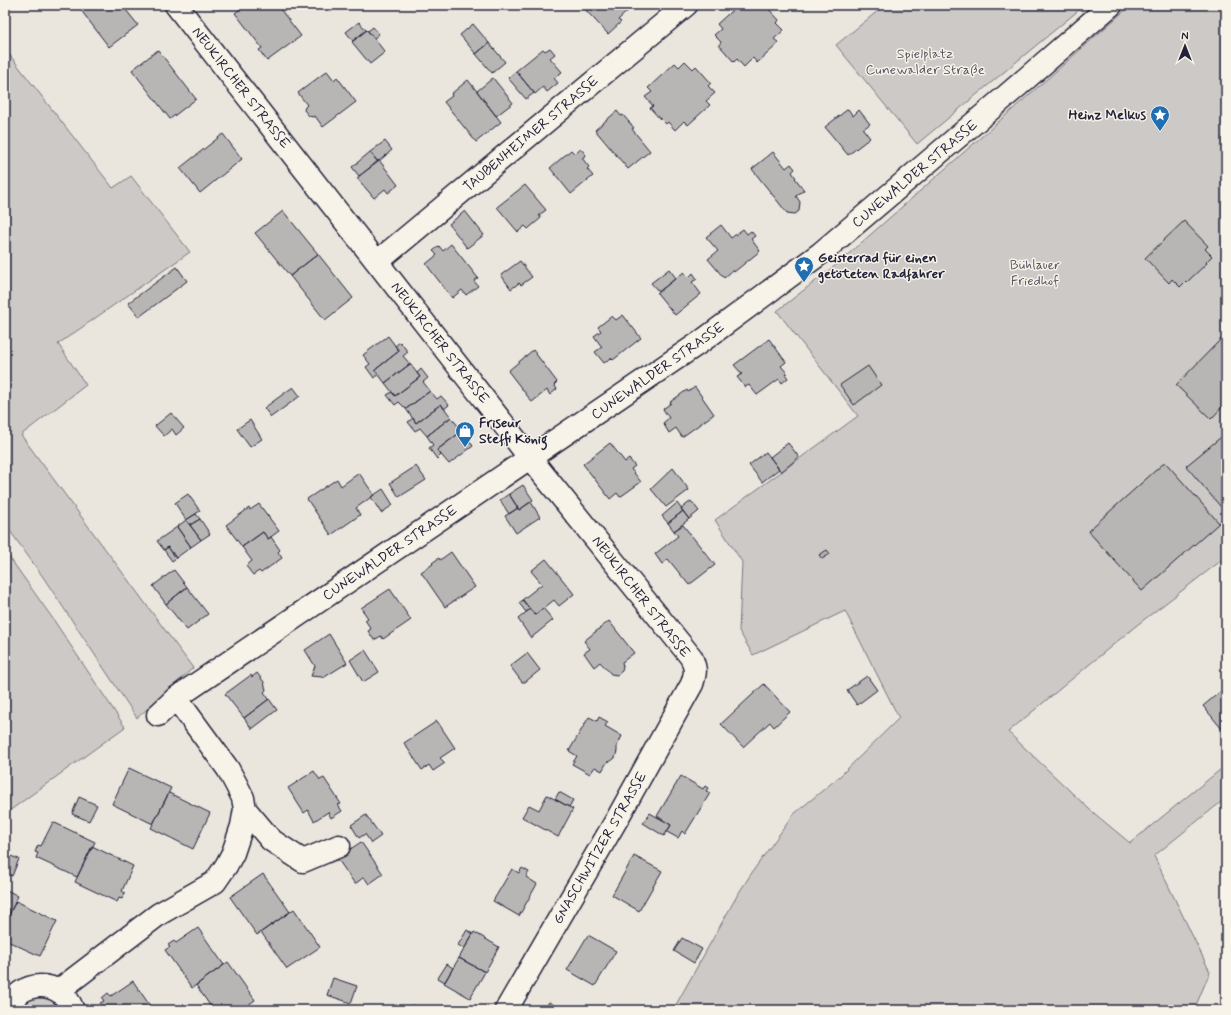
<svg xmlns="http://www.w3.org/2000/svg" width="1231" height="1015" viewBox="0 0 1231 1015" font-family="Mynerve,sans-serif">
<rect width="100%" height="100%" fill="#eae6de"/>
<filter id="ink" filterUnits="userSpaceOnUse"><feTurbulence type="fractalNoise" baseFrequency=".025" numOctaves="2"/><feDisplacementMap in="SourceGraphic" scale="8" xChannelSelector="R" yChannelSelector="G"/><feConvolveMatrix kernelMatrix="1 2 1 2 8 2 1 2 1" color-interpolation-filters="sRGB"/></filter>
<g filter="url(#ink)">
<path fill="#cdc9c6" stroke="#787680" d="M 885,5 L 1085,5 L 917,144 L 836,45 Z
M 1131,5 L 1226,5 L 1226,286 L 1225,287 L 1226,289 L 1226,557 L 1137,625 L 1008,732 L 1089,809 L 1130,843 L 1226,765 L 1226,798 L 1154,856 L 1210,972 L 1194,1010 L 673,1010 L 738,894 L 755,868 L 794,814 L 840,776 L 899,718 L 845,611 L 753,655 L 739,631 L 742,562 L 715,520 L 858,416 L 777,311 L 836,265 Z
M 5,49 L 113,188 L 131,176 L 190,252 L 58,344 L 86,385 L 21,435 L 193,668 L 137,718 L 43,577 L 5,524 Z
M 5,551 L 53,619 L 125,727 L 5,814 Z
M 37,996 C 48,998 55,1000 61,1010 L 17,1010 L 22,1003 Z"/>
<path fill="#b8b6b5" stroke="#22223b" d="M 77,5 L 122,5 L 138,25 L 109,47 Z
M 245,5 L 277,5 L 301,36 L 267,61 L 259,50 L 262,48 L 235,13 Z
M 581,5 L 634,5 L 618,20 L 621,22 L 608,34 Z
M 738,5 L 761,5 L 762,6 L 765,5 L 779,20 L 777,23 L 784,30 L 774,39 L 779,43 L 757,63 L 753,58 L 744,67 L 737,59 L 734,62 L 719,45 L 721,42 L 714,35 L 721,29 L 717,24 Z
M 359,22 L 366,30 L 353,41 L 346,32 Z
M 473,24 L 489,43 L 476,54 L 460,35 Z
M 373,27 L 379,34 L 374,38 L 368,31 Z
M 367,30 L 385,52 L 370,64 L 352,42 Z
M 489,43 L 505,62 L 492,73 L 476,54 Z
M 550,48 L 555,54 L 550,58 L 562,72 L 554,78 L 558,83 L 547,92 L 543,87 L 535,94 L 516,71 L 543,49 L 545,51 Z
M 158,50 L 196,99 L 170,119 L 132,70 Z
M 685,61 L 693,69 L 696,66 L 711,83 L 708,86 L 715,93 L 706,101 L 710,105 L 688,125 L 684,121 L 675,130 L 668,122 L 666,124 L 661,119 L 660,119 L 650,108 L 653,106 L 645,97 L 652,92 L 648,88 L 675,63 L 679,67 Z
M 327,71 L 334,80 L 337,77 L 356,102 L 323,127 L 315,116 L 313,117 L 309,116 L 304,110 L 305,107 L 307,105 L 298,93 Z
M 516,71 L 534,93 L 526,99 L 508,78 Z
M 493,78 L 513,103 L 496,116 L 477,91 Z
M 468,80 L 501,122 L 476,142 L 444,102 L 452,96 L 451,94 Z
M 848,109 L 853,116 L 859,110 L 870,124 L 863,129 L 870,138 L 848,155 L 825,127 Z
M 617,111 L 621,116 L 623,115 L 634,128 L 632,129 L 650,151 L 628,169 L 595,130 Z
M 223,134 L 242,159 L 200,193 L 180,168 Z
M 385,141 L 392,150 L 378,162 L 370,152 Z
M 581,149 L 586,155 L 582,158 L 589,167 L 587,169 L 593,176 L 571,194 L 550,168 L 571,150 L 575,154 Z
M 370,152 L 378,162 L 359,176 L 352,167 Z
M 773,152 L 786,168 L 791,164 L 795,169 L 792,172 L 796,178 L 795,178 L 804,190 L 796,196 L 800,202 L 799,211 L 795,214 L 787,213 L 752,169 Z
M 379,160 L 398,185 L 388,193 L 385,189 L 374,198 L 357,178 Z
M 525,185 L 546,210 L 539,215 L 541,218 L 528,229 L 525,226 L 518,232 L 497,207 Z
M 283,211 L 318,254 L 290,276 L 255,233 Z
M 465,211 L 484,235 L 467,248 L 449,224 Z
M 1184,221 L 1208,246 L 1205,249 L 1212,256 L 1206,262 L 1207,263 L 1186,283 L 1185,282 L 1180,287 L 1172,279 L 1169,283 L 1145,258 Z
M 721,225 L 731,238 L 743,229 L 747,234 L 751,231 L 755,236 L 751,239 L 760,251 L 734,272 L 733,270 L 724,278 L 708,259 L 718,251 L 706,237 Z
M 451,244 L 478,278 L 474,281 L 478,286 L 466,295 L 462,290 L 452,298 L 426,264 L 437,255 L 433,251 L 439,246 L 443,251 Z
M 318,254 L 353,298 L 325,320 L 290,276 Z
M 520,261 L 532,277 L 521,285 L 519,283 L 511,289 L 501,275 Z
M 177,267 L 187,281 L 139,317 L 128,303 Z
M 669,269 L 676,278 L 659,292 L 651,283 Z
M 684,272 L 689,277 L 693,273 L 697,279 L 692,282 L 701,294 L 675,315 L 657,293 Z
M 623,315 L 641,338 L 613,360 L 611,358 L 604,363 L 595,352 L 602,347 L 594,336 L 601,331 L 598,327 L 612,316 L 616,320 Z
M 1226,334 L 1226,403 L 1211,419 L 1176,385 Z
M 388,336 L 399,351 L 375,370 L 379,374 L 374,378 L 366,367 L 370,364 L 363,355 Z
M 769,339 L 786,362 L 781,366 L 787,373 L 785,374 L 788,378 L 782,383 L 779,379 L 757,395 L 749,385 L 745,387 L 737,377 L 742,374 L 734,365 Z
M 400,342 L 408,352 L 403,356 L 410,364 L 385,383 L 375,370 L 399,351 L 395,346 Z
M 533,350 L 557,382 L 554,385 L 557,389 L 550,395 L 547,390 L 532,402 L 508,371 Z
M 410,364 L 420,377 L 395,396 L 385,383 Z
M 868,366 L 881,385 L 854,405 L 840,385 Z
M 421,369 L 428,378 L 423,382 L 430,391 L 406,409 L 399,402 L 395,405 L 387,395 L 392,392 L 395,396 L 420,377 L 417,373 Z
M 293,387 L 300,396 L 271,417 L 264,408 Z
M 695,387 L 714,414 L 682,437 L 676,428 L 669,433 L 663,423 L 669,418 L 663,409 L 671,403 L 670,402 L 687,390 L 688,392 Z
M 430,391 L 437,399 L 441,396 L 449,405 L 444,409 L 441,404 L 416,423 L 406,409 Z
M 441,404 L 451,417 L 427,436 L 420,428 L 415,431 L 408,422 L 413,418 L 416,423 Z
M 171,413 L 184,428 L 176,435 L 172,429 L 164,436 L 155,426 Z
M 451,417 L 458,426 L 463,422 L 470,432 L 466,436 L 462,431 L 437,450 L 441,455 L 437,459 L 429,448 L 433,445 L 427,436 Z
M 250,420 L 262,439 L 250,447 L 237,429 Z
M 462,431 L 473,446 L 449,464 L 437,450 Z
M 1226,433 L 1226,513 L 1186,466 Z
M 610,443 L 625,462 L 629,459 L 635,466 L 631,469 L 641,482 L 620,497 L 617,493 L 610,499 L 583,464 Z
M 788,443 L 799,457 L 781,472 L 770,457 Z
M 766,452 L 779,469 L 762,482 L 749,465 Z
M 1165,462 L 1219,523 L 1142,591 L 1088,531 Z
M 416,466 L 426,480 L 399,497 L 390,483 Z
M 673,468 L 689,490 L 666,507 L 651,489 Z
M 359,473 L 374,495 L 356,508 L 360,515 L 331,535 L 307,499 L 337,479 L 341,486 Z
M 523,485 L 533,500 L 519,510 L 509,494 Z
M 383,489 L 393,505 L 381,513 L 371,497 Z
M 188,494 L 200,511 L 186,520 L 175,503 Z
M 509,494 L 518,508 L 509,514 L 500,500 Z
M 691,501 L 699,511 L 689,519 L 681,509 Z
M 531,502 L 540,517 L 516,533 L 505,516 L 518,508 L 519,510 Z
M 677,503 L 683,511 L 668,523 L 662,516 Z
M 259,504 L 279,531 L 268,539 L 263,532 L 242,547 L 226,525 L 249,508 L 250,510 Z
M 683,511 L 689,519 L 674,531 L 668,523 Z
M 196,514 L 200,519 L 190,525 L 186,520 Z
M 200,519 L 210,534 L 201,540 L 190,525 Z
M 186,520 L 201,540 L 191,547 L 177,527 Z
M 683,525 L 715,565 L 689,585 L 668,559 L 662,564 L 655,554 L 678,536 L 674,531 Z
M 177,527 L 191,547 L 176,558 L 168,547 L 164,550 L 157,541 Z
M 263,532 L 268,539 L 271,537 L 280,550 L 278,552 L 282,558 L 261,573 L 259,571 L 253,575 L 246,566 L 252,561 L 242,547 Z
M 168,547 L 176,558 L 172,561 L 164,550 Z
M 827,550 L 830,554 L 822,559 L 819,555 Z
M 451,552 L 475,587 L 445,607 L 421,572 L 433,564 L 432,563 L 439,558 L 440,560 Z
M 546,559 L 574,594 L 559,606 L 554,600 L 535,615 L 522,600 L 542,584 L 531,571 Z
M 174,570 L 187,587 L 166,604 L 153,586 Z
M 187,587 L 208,614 L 187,630 L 166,604 Z
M 390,589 L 411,620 L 383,639 L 381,636 L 374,640 L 368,631 L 371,629 L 365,620 L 368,618 L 361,608 Z
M 523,600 L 530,609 L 526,612 L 519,603 Z
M 543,608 L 553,620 L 531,638 L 518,619 L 530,609 L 535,615 Z
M 609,621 L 634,653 L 622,662 L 623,667 L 622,671 L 617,675 L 611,674 L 600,662 L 594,667 L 584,653 L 590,649 L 584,641 Z
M 329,634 L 347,663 L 323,678 L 322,677 L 311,676 L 315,666 L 305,650 Z
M 365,650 L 379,672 L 363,682 L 350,660 Z
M 527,653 L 540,670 L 525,682 L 522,682 L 510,666 Z
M 257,673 L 264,682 L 266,690 L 264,692 L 269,699 L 244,718 L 225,694 L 251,675 L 252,677 Z
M 867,676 L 877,690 L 857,705 L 847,690 Z
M 764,684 L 790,712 L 774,727 L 770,722 L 743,747 L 721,724 Z
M 1226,687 L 1226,734 L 1203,706 Z
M 269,699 L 277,710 L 252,729 L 244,718 Z
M 589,717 L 597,721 L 599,717 L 608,722 L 605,726 L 622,736 L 617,746 L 617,751 L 615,758 L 611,761 L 607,762 L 602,771 L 595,767 L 590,774 L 572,764 L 577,756 L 569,751 Z
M 437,721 L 455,748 L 440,758 L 445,763 L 433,771 L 429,765 L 422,770 L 404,743 Z
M 129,768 L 171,788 L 153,824 L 112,804 Z
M 314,771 L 320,780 L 324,778 L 341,804 L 338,805 L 342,811 L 331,818 L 328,812 L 314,821 L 308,810 L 304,813 L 288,788 Z
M 681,776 L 703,789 L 705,786 L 708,788 L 706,791 L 710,793 L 685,834 L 682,831 L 678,838 L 667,832 L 671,825 L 657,816 Z
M 559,792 L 573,800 L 569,807 L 555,799 Z
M 169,793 L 210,813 L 193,849 L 151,828 Z
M 547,795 L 573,809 L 558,837 L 522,817 L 529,805 L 539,810 Z
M 79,797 L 97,805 L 89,821 L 72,814 Z
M 650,813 L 671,825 L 664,836 L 643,823 Z
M 366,815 L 381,836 L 371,843 L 365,834 L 359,838 L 351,825 Z
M 53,822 L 95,842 L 77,877 L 36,858 L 38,853 L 35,852 L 38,845 L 41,846 Z
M 361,842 L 383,874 L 369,884 L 364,877 L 355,884 L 337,858 Z
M 92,846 L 133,866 L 122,891 L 125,893 L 122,899 L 119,898 L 117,902 L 75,882 Z
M 5,854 L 19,859 L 12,876 L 5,873 Z
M 634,856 L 662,871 L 639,911 L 612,895 Z
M 522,868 L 529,872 L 526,877 L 537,884 L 519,916 L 493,901 L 512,869 L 519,873 Z
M 263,874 L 290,912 L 257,935 L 230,897 Z
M 5,889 L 18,896 L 5,923 Z
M 16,901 L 57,921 L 40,956 L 5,940 L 5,923 Z
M 294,909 L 320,947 L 287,969 L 261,932 Z
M 198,928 L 224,965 L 192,988 L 165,950 L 170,947 L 168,945 L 174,941 L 176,943 Z
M 467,930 L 473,934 L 464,949 L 458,945 Z
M 474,932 L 499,947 L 485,972 L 459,958 Z
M 588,935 L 616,951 L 595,986 L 567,970 Z
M 682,938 L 702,949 L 694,963 L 674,951 Z
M 459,958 L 485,972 L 470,998 L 444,983 Z
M 228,962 L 255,1000 L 241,1010 L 213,1010 L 196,985 Z
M 447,964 L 453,968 L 445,982 L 438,978 Z
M 333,978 L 357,986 L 351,1003 L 327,995 Z
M 133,981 L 153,1010 L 105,1010 L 100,1003 L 104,1001 L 102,998 L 108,993 L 111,996 Z
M 549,1002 L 562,1010 L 544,1010 Z
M 412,1005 L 422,1010 L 409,1010 Z"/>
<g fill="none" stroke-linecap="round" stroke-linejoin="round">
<g stroke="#22223b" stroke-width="25">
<path id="minor" d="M 176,5 L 530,458 L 691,657 C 696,669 696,672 692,684 L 617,819 L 506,1010
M 377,262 L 686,5
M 158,715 L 176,698 L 702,341 L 821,253 L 1006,96 L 1111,5
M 245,809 L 271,840 L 303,861 L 339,846
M 58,991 L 159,914 L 215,882 L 226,866 L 233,853 L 242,826 L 245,809 L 243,798 L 237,786 L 228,769 L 176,698
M 7,1010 C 19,979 61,977 73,1010"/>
</g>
<use href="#minor" stroke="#f7f3e8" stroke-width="22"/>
</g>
</g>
<defs>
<g id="sight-pin" transform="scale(1)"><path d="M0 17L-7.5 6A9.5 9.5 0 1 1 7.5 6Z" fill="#1f6fb2" stroke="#f7f3e8"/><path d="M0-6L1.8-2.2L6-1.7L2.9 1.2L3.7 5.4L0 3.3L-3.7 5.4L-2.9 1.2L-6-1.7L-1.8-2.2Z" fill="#fff"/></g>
<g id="shop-pin" transform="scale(1)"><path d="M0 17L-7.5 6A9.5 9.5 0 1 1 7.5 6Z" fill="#1f6fb2" stroke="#f7f3e8"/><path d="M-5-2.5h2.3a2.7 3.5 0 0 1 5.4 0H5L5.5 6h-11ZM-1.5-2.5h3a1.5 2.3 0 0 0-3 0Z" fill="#fff"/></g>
</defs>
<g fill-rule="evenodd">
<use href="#sight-pin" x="1160" y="115"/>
<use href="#sight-pin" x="804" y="266"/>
<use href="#shop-pin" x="465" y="431"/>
</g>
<g text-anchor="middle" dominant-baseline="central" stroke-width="3" stroke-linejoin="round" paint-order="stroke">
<g font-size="14" fill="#555465" stroke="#f7f3e8">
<text x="925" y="54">Spielplatz<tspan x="925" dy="16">Cunewalder Straße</tspan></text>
<text x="1035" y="265">Bühlauer<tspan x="1035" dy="16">Friedhof</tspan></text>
</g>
<g font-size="14" fill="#22223b" stroke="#f7f3e8">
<text transform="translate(241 88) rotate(52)">NEUKIRCHER STRASSE</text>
<text transform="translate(531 134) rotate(-40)">TAUBENHEIMER STRASSE</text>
<text transform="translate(915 174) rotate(-40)">CUNEWALDER STRASSE</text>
<text transform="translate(440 343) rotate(52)">NEUKIRCHER STRASSE</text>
<text transform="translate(658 371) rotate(-35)">CUNEWALDER STRASSE</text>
<text transform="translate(390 553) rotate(-34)">CUNEWALDER STRASSE</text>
<text transform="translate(641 597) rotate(52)">NEUKIRCHER STRASSE</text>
<text transform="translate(600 848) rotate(-60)">GNASCHWITZER STRASSE</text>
</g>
<g font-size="14" font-weight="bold" fill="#22223b" stroke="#f7f3e8" text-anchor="start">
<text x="1146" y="115" text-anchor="end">Heinz Melkus</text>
<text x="818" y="258">Geisterrad für einen<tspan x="818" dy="16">getöteten Radfahrer</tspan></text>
<text x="479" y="423">Friseur<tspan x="479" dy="16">Steffi König</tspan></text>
</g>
</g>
<rect width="1231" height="1015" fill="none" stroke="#f7f3e8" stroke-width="20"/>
<rect x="10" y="10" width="1211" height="995" fill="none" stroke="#22223b" stroke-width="1.5" filter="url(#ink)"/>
<g transform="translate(1185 46)" stroke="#f7f3e8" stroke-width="3" paint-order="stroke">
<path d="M0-3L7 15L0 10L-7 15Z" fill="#22223b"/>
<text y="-6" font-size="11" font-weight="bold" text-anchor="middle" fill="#22223b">N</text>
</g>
</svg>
